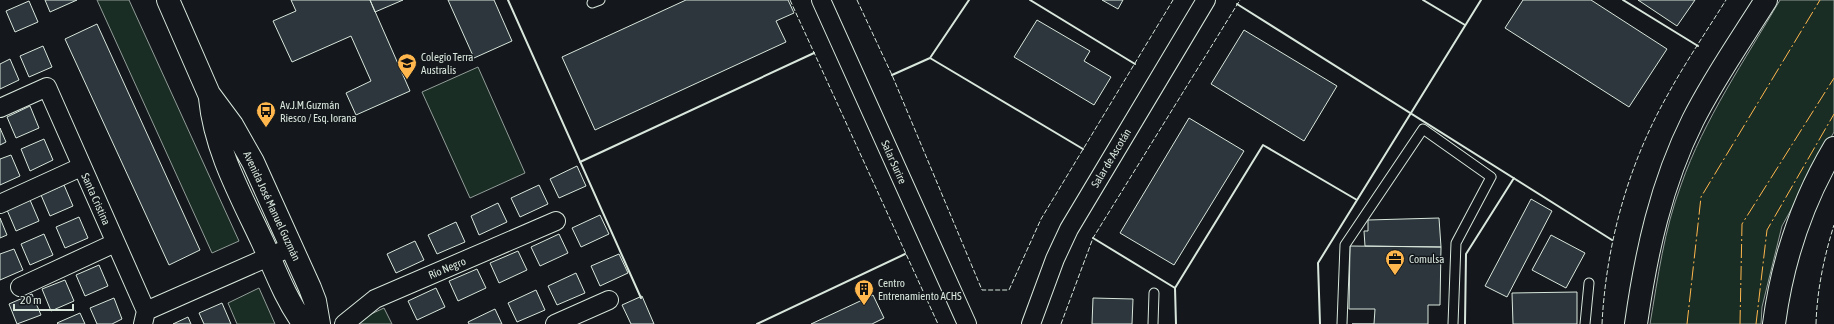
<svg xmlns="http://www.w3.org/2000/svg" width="1834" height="324" viewBox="0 0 1834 324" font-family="'Asap Condensed',sans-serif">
<rect width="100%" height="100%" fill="#14181c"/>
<path fill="#1a2d24" stroke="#939e99" d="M 97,0 L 129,0 L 239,241 L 212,253 Z
M 1780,0 L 1834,0 L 1834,132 L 1782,226 L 1762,307 L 1761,324 L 1650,324 C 1658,277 1664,230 1681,185 C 1704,119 1745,60 1780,0 Z
M 478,67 L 525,173 L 470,198 L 422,92 Z
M 259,288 L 275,324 L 237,324 L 228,303 Z
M 384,308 L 392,324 L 355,324 L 354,322 Z"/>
<path fill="#2c363c" stroke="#d8e6dc" d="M 45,0 L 77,0 L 50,12 Z
M 291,0 L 370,0 L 410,91 L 356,115 L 346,93 L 371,81 L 351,36 L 292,62 L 273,21 L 296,11 Z
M 370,0 L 403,0 L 375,12 Z
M 448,0 L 494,0 L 512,41 L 474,58 Z
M 686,0 L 788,0 L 794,13 L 776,21 L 786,42 L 595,130 L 562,57 Z
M 1102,0 L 1123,0 L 1118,9 Z
M 1523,0 L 1591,0 L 1667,49 L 1629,107 L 1505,28 Z
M 1638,0 L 1695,0 L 1677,26 Z
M 29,1 L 38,22 L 15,32 L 6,11 Z
M 1037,20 L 1090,51 L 1084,61 L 1111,77 L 1094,105 L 1014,57 Z
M 97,24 L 200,250 L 169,265 L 65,39 Z
M 1244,30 L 1337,86 L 1304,141 L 1211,84 Z
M 43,46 L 52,67 L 29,77 L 20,56 Z
M 10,59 L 19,80 L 0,89 L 0,64 Z
M 30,106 L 39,128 L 16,138 L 7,117 Z
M 1189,118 L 1244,151 L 1174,265 L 1120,233 Z
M 0,128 L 6,142 L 0,145 Z
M 44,139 L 53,160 L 30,171 L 21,149 Z
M 11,155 L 20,176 L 0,185 L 0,159 Z
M 577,166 L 586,186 L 559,198 L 550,179 Z
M 64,185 L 73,206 L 50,216 L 41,195 Z
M 539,185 L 548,204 L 520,217 L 511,198 Z
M 1531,199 L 1552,211 L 1507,297 L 1485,286 Z
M 30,200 L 39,221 L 16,231 L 7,210 Z
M 498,203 L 507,222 L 479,235 L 471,216 Z
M 600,215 L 609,234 L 581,247 L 572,228 Z
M 79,217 L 88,238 L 65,248 L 56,227 Z
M 0,218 L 7,235 L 0,238 Z
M 1439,218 L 1441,247 L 1365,246 L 1364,231 L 1368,231 L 1368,220 Z
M 456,222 L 465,242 L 437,254 L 428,235 Z
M 44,234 L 53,255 L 30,265 L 21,244 Z
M 559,234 L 568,253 L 540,266 L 531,247 Z
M 1551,235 L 1585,253 L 1566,288 L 1532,270 Z
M 415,241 L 424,260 L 396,273 L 387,254 Z
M 1350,246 L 1441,247 L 1440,305 L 1428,305 L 1428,324 L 1352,324 L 1374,324 L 1375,309 L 1349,309 Z
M 14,249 L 23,270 L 0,280 L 0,254 Z
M 518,251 L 527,270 L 499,283 L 490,263 Z
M 619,254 L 628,273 L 600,286 L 591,266 Z
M 99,265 L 108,286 L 85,296 L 76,275 Z
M 477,269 L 486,288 L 458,301 L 449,281 Z
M 576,273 L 585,293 L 557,305 L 548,286 Z
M 65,280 L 74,301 L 51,311 L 42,289 Z
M 436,288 L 445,307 L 417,320 L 408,301 Z
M 536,290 L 545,310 L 517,322 L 508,303 Z
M 1577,292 L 1577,324 L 1513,324 L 1512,293 Z
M 32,294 L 41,315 L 17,324 L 9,304 Z
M 873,295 L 884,318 L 872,324 L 811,324 Z
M 642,296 L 654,324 L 631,324 L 622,305 Z
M 114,298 L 122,319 L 112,324 L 97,324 L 90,308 Z
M 1093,298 L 1133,299 L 1132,324 L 1092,324 Z
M 222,303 L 231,324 L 204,324 L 199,313 Z
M 495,309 L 502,324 L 469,324 L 468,322 Z
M 80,313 L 85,324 L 58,324 L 57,323 Z
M 188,317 L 191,324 L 173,324 Z"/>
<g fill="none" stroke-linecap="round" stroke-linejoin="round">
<g stroke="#d8e6dc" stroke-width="11">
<path id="service" d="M 592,3 L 600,0
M 1153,324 L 1154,293
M 1342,324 L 1345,245 L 1423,129 L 1491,177 L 1456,243 L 1453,324
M 1585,324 L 1589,283"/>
</g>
<g stroke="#d8e6dc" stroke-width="20">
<path id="minor" d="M 821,0 L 967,324
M 0,108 L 47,87 L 146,311
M 0,204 L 81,167
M 20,287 L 115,243
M 143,324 L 146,311 L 291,247
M 344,324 L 375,299 L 556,221
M 555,324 L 609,300
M 1031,324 L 1055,259 L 1069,229 L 1206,0"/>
</g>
<g stroke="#d8e6dc" stroke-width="24">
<path id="tertiary" d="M 168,0 L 209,94 L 232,125 L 253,162 L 310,288 L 315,301 L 319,324
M 210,98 C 215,150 241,196 263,243 C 275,270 286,300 304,324
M 1636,324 C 1646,253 1661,184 1693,120 C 1714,78 1741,40 1766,0
M 1774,324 C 1782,263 1802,202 1834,148"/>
</g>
<use href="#service" stroke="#14181c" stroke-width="9"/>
<use href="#minor" stroke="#14181c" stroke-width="18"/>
<use href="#tertiary" stroke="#14181c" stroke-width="22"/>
<path stroke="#d8e6dc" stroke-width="1" stroke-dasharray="5 2" stroke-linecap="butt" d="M 790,0 L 938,324
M 857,0 L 892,75 L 982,290 L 1009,290 L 1041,219 L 1173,0
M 1061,324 L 1093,238 L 1240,0
M 1602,324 C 1606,245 1628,165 1667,96 C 1685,63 1706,32 1726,0
M 1816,324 C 1817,290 1824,257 1834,225"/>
<path stroke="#d8e6dc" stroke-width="2" d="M 508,0 L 641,298
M 1030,0 L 1135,64
M 1423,0 L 1465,25
M 1623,0 L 1698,46
M 1237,4 L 1612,240
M 930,58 L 969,0
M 892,75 L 930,58 L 1083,149
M 580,162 L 814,53
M 1093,238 L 1175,288
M 757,324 L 905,254
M 1176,324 L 1175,288 L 1263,145 L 1357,200
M 1320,324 L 1318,263 L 1481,0
M 1465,324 L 1466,254 L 1514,178"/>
<path stroke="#ffb74d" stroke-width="1" stroke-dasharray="14 3 2 3" stroke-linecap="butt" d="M 1687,324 L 1701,197 L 1820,0
M 1740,324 L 1742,224 L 1834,78
M 1756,324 L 1767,230 L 1834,114"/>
</g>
<defs>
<g id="school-pin" transform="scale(1)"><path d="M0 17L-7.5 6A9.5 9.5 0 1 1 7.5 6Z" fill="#ffb74d" stroke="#14181c"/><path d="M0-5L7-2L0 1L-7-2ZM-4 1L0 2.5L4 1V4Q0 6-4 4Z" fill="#111"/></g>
<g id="bus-pin" transform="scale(1)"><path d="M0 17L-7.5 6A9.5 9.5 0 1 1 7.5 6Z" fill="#ffb74d" stroke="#14181c"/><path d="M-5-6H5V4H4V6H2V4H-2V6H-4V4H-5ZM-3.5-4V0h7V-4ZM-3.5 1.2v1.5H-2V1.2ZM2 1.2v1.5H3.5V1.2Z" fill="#111"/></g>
<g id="office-pin" transform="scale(1)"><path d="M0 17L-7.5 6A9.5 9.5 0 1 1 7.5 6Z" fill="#ffb74d" stroke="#14181c"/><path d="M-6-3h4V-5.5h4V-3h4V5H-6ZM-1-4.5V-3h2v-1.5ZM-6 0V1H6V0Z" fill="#111"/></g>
<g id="building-pin" transform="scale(1)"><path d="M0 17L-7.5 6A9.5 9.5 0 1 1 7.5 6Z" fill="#ffb74d" stroke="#14181c"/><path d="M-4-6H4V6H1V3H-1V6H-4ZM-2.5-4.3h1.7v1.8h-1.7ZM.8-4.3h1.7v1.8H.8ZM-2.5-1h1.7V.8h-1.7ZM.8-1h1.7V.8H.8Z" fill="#111"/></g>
</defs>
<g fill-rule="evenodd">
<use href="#school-pin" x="407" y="63"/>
<use href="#bus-pin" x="266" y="111"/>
<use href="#office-pin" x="1395" y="259"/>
<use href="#building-pin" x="864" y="289"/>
</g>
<g text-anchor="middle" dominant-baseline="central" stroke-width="3" stroke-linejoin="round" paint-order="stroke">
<g font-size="11" fill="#d8e6dc" stroke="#14181c" text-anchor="start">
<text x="421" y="57">Colegio Terra<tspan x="421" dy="13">Australis</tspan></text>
<text x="280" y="105">Av.J.M.Guzmán<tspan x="280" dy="13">Riesco / Esq. Iorana</tspan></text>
<text x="1409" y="259">Comulsa</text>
<text x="878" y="283">Centro<tspan x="878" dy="13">Entrenamiento ACHS</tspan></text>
</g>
<g font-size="11" fill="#d8e6dc" stroke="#14181c">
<text transform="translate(1111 158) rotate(-59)">Salar de Ascotán</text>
<text transform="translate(894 162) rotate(66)">Salar Surire</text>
<text transform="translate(96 199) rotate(66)">Santa Cristina</text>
<text transform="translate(272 206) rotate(65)">Avenida José Manuel Guzmán</text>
<text transform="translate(447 268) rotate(-23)">Río Negro</text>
</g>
</g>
<path d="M14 304v6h59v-6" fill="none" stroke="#d8e6dc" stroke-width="2"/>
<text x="20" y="304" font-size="12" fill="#d8e6dc" stroke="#14181c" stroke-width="3" paint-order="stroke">20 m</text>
</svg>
